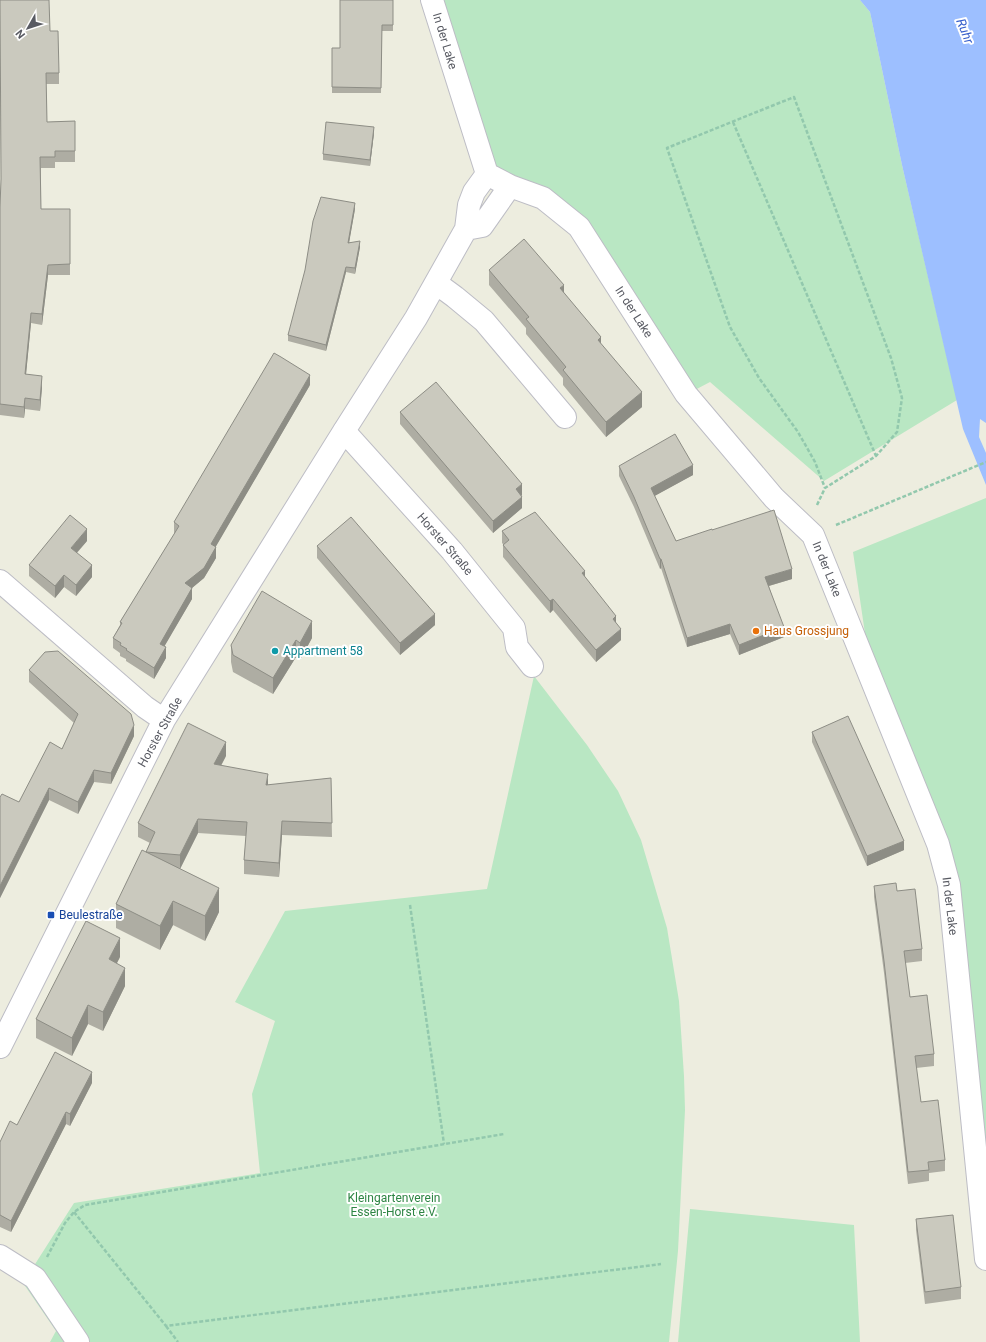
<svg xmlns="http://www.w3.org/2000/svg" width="986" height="1342" viewBox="0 0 986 1342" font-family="Roboto,sans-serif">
<rect width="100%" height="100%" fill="#ededdf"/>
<path fill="#b9e7c3" d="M 436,0 L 860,0 L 870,12 L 902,165 L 957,400 L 824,481 L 710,382 L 691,392 L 583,224 L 491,171 Z
M 986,498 L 986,1185 L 956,885 L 867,647 L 853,552 Z
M 534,676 L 587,745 L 618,791 L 641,840 L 667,928 L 679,1001 L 684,1076 L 685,1110 L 678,1251 L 669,1342 L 50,1342 L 56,1331 L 23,1283 L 74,1203 L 260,1173 L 252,1094 L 275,1021 L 235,1002 L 285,911 L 487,889 Z
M 690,1209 L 854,1225 L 860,1342 L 678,1342 Z"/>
<path fill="#9dbfff" d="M 860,0 L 986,0 L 986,423 L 980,419 L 979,437 L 986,453 L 986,485 L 963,429 L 902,165 L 870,12 Z"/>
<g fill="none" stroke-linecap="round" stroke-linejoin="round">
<g stroke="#bdbdc5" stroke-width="24">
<path id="minor" d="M 432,0 L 487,174 L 510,186 L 543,198 L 579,227 L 686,394 L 774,498 L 813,535 L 938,844 L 949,885 L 986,1259
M 466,229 L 482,226 L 510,186
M 436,283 L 455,297 L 484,321 L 565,417
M 344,431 L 452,551 L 514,628 L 517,647 L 532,666
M 0,581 L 145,707 L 164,720
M 0,1047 L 164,720 L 344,431 L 416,318 L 466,229 L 469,205 L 474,192 L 487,174
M 0,1256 L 35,1278 L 78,1342"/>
</g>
<path stroke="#92c8ad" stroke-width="2.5" stroke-dasharray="4 2" stroke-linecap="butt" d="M 733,122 L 876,456
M 817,505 L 825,488 L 876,456 L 897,432 L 902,398 L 891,358 L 794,97 L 667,148 L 730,327 L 759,378 L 798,432 L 815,462 L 825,488
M 836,525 L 986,462
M 410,905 L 444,1144
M 74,1212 L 166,1326 L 661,1264
M 47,1257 L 65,1223 L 74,1212 L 85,1205 L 504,1134
M 166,1326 L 178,1342"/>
<use href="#minor" stroke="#fff" stroke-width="22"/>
</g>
<path fill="#aeada3" d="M 393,0 L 393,31 L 382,31 L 381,93 L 332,93 L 332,48 L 340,48 Z
M 50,31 L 59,73 L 59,84 L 46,84 L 47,122 L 75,121 L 75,162 L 55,162 L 55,168 L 41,168 L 41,209 L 70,209 L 70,275 L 48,275 L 42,325 L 31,323 L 26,374 L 42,387 L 40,411 L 25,409 L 24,418 L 0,415 L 1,182 Z
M 374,133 L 370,166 L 323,160 L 323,154 Z
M 355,209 L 349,242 L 360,247 L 355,274 L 346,272 L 326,351 L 288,341 L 288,335 Z
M 489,270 L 564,293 L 601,344 L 642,407 L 606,437 L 563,385 L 563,378 L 526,334 L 526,328 L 489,285 Z
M 310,385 L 215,547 L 216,558 L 204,578 L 192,588 L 192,599 L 164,646 L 166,658 L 154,679 L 126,661 L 126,659 L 120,656 L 120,653 L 113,648 L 113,638 L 120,625 L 120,622 L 175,533 L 174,533 L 174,522 Z
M 400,412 L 522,495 L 521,496 L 522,508 L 493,533 L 400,424 Z
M 619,466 L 693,475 L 654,496 L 676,541 L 712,530 L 792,579 L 769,586 L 784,637 L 739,655 L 730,634 L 687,647 L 661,568 L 660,569 L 634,507 L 619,476 Z
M 502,531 L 585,577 L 616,624 L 621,640 L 596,662 L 553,610 L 550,613 L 503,557 L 503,545 L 504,545 L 502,543 Z
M 87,541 L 77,553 L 92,577 L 76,596 L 64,587 L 55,598 L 29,576 L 29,565 Z
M 317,546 L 435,625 L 400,655 L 317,558 Z
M 312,638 L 300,660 L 296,657 L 273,694 L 233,672 L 231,662 L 231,645 Z
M 29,670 L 134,736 L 111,784 L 94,782 L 78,814 L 49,800 L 0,898 L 0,797 L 19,802 L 62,749 L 74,723 L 29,682 Z
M 812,732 L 904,850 L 867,866 L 812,742 Z
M 226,756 L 221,766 L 268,785 L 331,778 L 332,837 L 282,835 L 279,877 L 244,874 L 244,860 L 246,836 L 198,833 L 180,869 L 219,912 L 205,941 L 173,925 L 160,950 L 116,928 L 116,904 L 146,852 L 150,843 L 138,837 L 138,823 Z
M 874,886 L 897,891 L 922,949 L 922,961 L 905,963 L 910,997 L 934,1054 L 934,1066 L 916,1068 L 921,1102 L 945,1160 L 945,1171 L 929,1173 L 929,1181 L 908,1184 L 884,973 L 874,897 Z
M 120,957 L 117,963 L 125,986 L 103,1031 L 88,1024 L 72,1056 L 36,1038 L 36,1019 Z
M 92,1083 L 70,1126 L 66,1124 L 11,1232 L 0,1227 L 0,1142 L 17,1125 Z
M 916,1219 L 961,1287 L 961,1299 L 925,1304 L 916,1230 Z"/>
<path fill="#8d8d85" d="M 374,127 L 374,133 L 370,166 L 370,160 Z
M 355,203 L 355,209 L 348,249 L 348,243 Z
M 360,241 L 360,247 L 355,274 L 355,268 Z
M 48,265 L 48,275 L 42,325 L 42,314 Z
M 346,267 L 346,272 L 326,351 L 326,345 Z
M 564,285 L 564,300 L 560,288 Z
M 31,313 L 31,323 L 25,385 L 25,374 Z
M 601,337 L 601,352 L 598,340 Z
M 310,375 L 310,385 L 211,555 L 211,544 Z
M 42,376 L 42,387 L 40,411 L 40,400 Z
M 642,392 L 642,407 L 606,437 L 606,422 Z
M 25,398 L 25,409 L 24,418 L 24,407 Z
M 693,465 L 693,475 L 651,498 L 651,488 Z
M 522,484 L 522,495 L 516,501 L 516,489 Z
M 522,497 L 522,508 L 493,533 L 493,521 Z
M 87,529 L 87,541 L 71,559 L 71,548 Z
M 216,547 L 216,558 L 204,578 L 192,588 L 192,599 L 160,654 L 160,644 L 185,583 Z
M 660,559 L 661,559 L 661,568 L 660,569 Z
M 92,565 L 92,577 L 76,596 L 76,585 Z
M 792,569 L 792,579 L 765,587 L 765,577 Z
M 585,571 L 585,582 L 582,573 Z
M 64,575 L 64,587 L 55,598 L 55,586 Z
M 553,599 L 553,610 L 550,613 L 550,601 Z
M 435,614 L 435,625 L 400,655 L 400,643 Z
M 616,616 L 616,627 L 613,619 Z
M 312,621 L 312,638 L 300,660 L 300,643 Z
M 730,624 L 730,634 L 687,647 L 687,638 Z
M 784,627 L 784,637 L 739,655 L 739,645 Z
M 621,629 L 621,640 L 596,662 L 596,650 Z
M 296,640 L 296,657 L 273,694 L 273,678 Z
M 166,647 L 166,658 L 154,679 L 154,668 Z
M 134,725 L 134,736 L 111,784 L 111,773 Z
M 226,742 L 226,756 L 214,778 L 214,764 Z
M 94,770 L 94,782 L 78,814 L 78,802 Z
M 268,774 L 268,788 L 266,785 Z
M 49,788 L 49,800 L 0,898 L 0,886 Z
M 198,819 L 198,833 L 180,869 L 180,855 Z
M 282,821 L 282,835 L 279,877 L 279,863 Z
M 904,841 L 904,850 L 867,866 L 867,856 Z
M 219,888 L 219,912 L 205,941 L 205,916 Z
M 173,901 L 173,925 L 160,950 L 160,926 Z
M 120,938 L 120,957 L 109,978 L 109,959 Z
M 125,968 L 125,986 L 103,1031 L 103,1012 Z
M 88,1005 L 88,1024 L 72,1056 L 72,1038 Z
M 92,1072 L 92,1083 L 70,1126 L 70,1114 Z
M 66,1112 L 66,1124 L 11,1232 L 11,1221 Z"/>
<path fill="#cac9be" stroke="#8d8d85" d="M 0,0 L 49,0 L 50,31 L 58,31 L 59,73 L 46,73 L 47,122 L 75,121 L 75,151 L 55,151 L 55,157 L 40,157 L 41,209 L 70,209 L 70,264 L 48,265 L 42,314 L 31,313 L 25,374 L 42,376 L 40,400 L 25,398 L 24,407 L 0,404 L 0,207 L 1,179 Z
M 340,0 L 393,0 L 393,25 L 382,25 L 381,88 L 332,87 L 332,48 L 340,48 Z
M 326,122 L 374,127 L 370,160 L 323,154 Z
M 321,197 L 355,203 L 348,243 L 360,241 L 355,268 L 346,267 L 326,345 L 288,335 L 305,270 L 313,221 Z
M 524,239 L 564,285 L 560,288 L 601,337 L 598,340 L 642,392 L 606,422 L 563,370 L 566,367 L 526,319 L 529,317 L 489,270 Z
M 274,353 L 281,357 L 310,375 L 211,544 L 216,547 L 204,568 L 185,583 L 192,588 L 160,644 L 166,647 L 154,668 L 126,650 L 127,649 L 120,645 L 121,643 L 113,638 L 122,623 L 120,622 L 179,526 L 174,522 Z
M 436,382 L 522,484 L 516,489 L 522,497 L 493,521 L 400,412 Z
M 675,434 L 693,465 L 651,488 L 676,541 L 712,529 L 712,530 L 774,510 L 792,569 L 765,577 L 784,627 L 739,645 L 730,624 L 687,638 L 661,559 L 660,559 L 634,497 L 619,466 Z
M 535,512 L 585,571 L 582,573 L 616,616 L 613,619 L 621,629 L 596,650 L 553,599 L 550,601 L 503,545 L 509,540 L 502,531 Z
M 70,515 L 87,529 L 71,548 L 92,565 L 76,585 L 64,575 L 55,586 L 29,565 Z
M 351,517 L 435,614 L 400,643 L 317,546 Z
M 262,591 L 312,621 L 300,643 L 296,640 L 273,678 L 233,655 L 231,645 Z
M 58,651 L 131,714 L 134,725 L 111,773 L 94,770 L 78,802 L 49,788 L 0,886 L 0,797 L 2,794 L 19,802 L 50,742 L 62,749 L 78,714 L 29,670 L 45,652 Z
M 848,716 L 904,841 L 867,856 L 812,732 Z
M 188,723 L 226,742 L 214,764 L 268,774 L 266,785 L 331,778 L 332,823 L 282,821 L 279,863 L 244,860 L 247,822 L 198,819 L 180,855 L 146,852 L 155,832 L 138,823 Z
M 142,850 L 219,888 L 205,916 L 173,901 L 160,926 L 116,904 Z
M 896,883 L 897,891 L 915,889 L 922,949 L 904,951 L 910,997 L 927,995 L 934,1054 L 915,1056 L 921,1102 L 938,1100 L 945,1160 L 928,1162 L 929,1170 L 908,1172 L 884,961 L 874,886 Z
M 86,921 L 120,938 L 109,959 L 125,968 L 103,1012 L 88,1005 L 72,1038 L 36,1019 Z
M 55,1052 L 92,1072 L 70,1114 L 66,1112 L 11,1221 L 0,1215 L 0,1142 L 10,1121 L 17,1125 Z
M 953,1215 L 961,1287 L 925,1292 L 916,1219 Z"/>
<circle fill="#e8710a" stroke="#fff" stroke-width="1.5" cx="756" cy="631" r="4"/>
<circle fill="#0f9aa8" stroke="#fff" stroke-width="1.5" cx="275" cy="651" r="4"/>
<rect fill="#1a4fb4" stroke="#fff" stroke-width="1.5" x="47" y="911" width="8" height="8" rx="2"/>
<g text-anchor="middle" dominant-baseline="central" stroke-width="4" stroke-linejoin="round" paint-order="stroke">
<g font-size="12" fill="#585a62" stroke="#fff">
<text transform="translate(445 41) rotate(73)">In der Lake</text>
<text transform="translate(634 312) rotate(57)">In der Lake</text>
<text transform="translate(445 544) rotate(49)">Horster Straße</text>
<text transform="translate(827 569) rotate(68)">In der Lake</text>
<text transform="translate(160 732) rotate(-61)">Horster Straße</text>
<text transform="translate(950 906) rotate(83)">In der Lake</text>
</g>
<g font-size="12" fill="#c56008" stroke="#fff" text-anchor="start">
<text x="764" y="631">Haus Grossjung</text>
</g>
<g font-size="12" fill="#0d838f" stroke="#fff" text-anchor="start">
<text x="283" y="651">Appartment 58</text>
</g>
<g font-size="12" fill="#164399" stroke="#fff" text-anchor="start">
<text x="59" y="915">Beulestraße</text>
</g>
<g font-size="12" fill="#2e8544" stroke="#fff">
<text x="394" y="1198">Kleingartenverein<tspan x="394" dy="14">Essen-Horst e.V.</tspan></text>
</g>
<g font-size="13" font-style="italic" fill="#375fcb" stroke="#fff">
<text transform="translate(965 31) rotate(68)">Ruhr</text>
</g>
</g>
<g transform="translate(28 28) rotate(231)" stroke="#ffffff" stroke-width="3" paint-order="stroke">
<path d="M0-3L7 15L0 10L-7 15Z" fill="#585a62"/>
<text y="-6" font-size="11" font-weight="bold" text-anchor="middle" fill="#585a62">N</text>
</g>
</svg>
